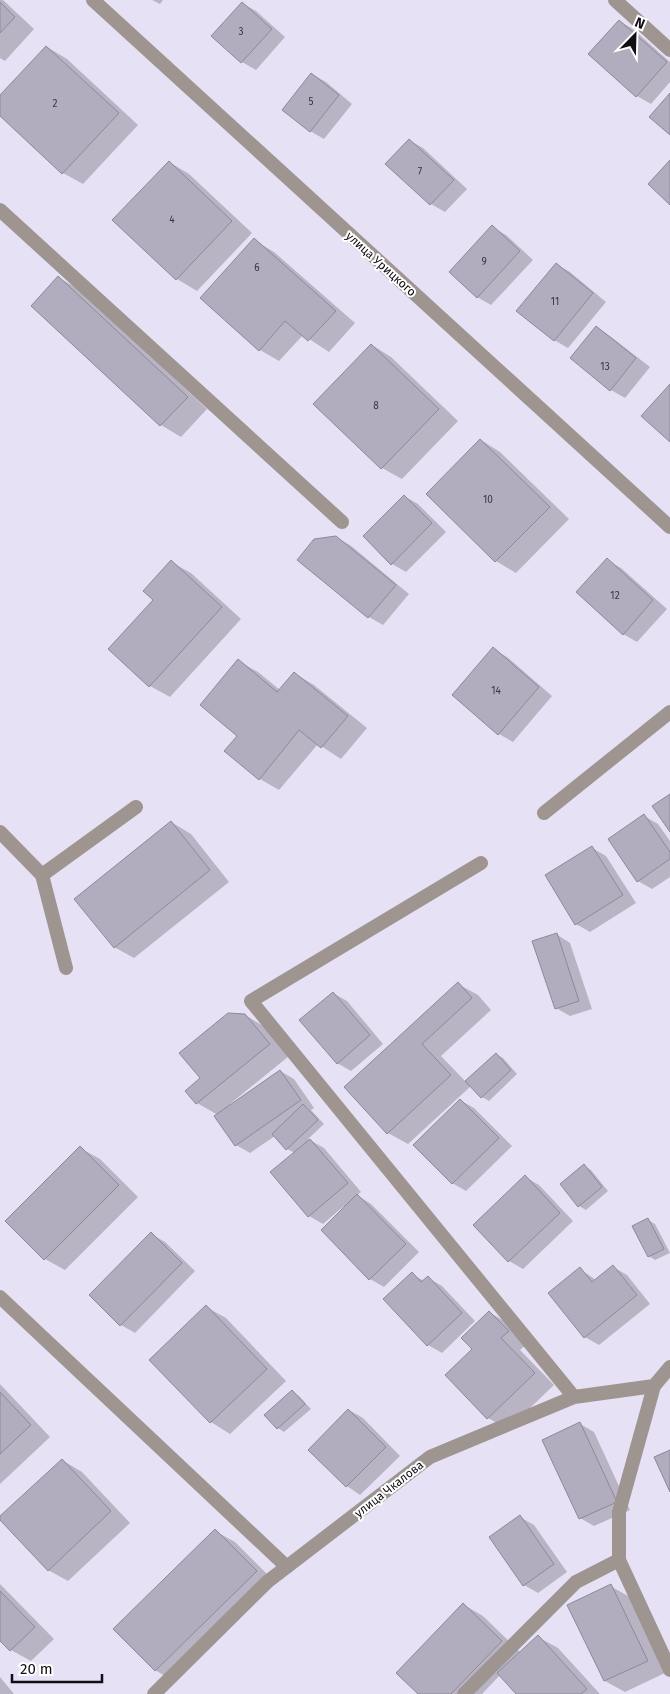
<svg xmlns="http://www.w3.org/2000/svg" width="670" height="1694" viewBox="0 0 670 1694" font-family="'Fira Sans',sans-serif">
<rect width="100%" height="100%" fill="#e7e1f5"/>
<path fill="#0003" d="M 0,0 L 3,0 L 34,29 L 5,61 L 0,58 Z
M 152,0 L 163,0 L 160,4 Z
M 242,3 L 256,11 L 285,37 L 256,70 L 242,62 Z
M 619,21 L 633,29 L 670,62 L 670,82 L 651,104 L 637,96 Z
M 47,47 L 67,59 L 138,125 L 83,184 L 63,173 L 0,114 L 0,97 Z
M 312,74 L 326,82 L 352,104 L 324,139 L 310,131 Z
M 409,140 L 423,148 L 467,189 L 445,212 L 431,204 L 387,164 Z
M 169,162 L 189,174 L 252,233 L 197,291 L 177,279 L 114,220 Z
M 492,227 L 506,235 L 533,260 L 491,305 L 477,297 Z
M 254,240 L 274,252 L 355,323 L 329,352 L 303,335 L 279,361 L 260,350 Z
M 556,264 L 570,272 L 606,302 L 568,348 L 554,340 Z
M 59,278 L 79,289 L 207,409 L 181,437 L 161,425 L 32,306 Z
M 597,328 L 610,336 L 650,367 L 625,398 L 611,390 L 572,358 Z
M 372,345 L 391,357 L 458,421 L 402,479 L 382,468 Z
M 481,440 L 500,452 L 569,519 L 516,573 L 496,561 L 428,494 Z
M 404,496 L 418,504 L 446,532 L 406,572 L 392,564 Z
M 335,537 L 350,545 L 409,594 L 383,625 L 369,617 L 299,560 Z
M 607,560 L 621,568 L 667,609 L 637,642 L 623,634 Z
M 171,562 L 191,573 L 241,619 L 170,697 L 150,686 L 110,649 L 155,600 Z
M 493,649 L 507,657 L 552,696 L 513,742 L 499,734 Z
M 238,661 L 258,672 L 280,690 L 294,673 L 314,685 L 367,728 L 341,759 L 318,744 L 279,790 L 260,779 L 239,735 Z
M 644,816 L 658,824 L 670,841 L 670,877 L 652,889 L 638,881 Z
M 171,822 L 191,834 L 229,882 L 134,958 L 114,947 Z
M 592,848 L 606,856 L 636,903 L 590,932 L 576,924 Z
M 556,934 L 570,943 L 592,1009 L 570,1016 L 556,1008 Z
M 458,984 L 478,995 L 491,1010 L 441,1056 L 466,1082 L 496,1054 L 503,1058 L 517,1074 L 489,1101 L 482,1097 L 471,1086 L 408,1144 L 388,1133 L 346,1087 Z
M 333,993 L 347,1001 L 383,1044 L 351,1071 L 337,1063 Z
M 245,1015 L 265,1027 L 289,1056 L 230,1104 L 231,1106 L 280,1071 L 294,1079 L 314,1108 L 311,1110 L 324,1124 L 308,1139 L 324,1148 L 361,1192 L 357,1195 L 371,1204 L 419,1252 L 384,1287 L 370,1279 L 344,1206 L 323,1224 L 309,1216 L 295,1153 L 287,1149 L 275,1136 L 250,1153 L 236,1145 L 218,1115 L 197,1103 L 202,1079 Z
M 460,1100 L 474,1108 L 512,1146 L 466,1191 L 452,1183 Z
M 80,1148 L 100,1159 L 138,1197 L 65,1270 L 45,1259 Z
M 584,1166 L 591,1170 L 608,1191 L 586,1210 L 579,1206 Z
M 525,1177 L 539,1185 L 573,1221 L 523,1269 L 509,1261 L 474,1225 Z
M 648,1220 L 655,1224 L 670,1253 L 655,1260 L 649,1256 Z
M 151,1234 L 165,1242 L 195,1271 L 135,1333 L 121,1325 L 90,1295 Z
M 613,1267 L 627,1275 L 650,1304 L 599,1345 L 585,1337 L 580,1269 L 596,1280 Z
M 412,1274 L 424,1281 L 428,1278 L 442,1286 L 475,1321 L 442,1353 L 428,1345 Z
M 206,1307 L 226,1318 L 286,1381 L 230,1434 L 211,1422 Z
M 489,1312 L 509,1324 L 528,1343 L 520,1350 L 554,1385 L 508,1429 L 488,1418 L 474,1349 Z
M 0,1384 L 50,1437 L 0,1484 Z
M 292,1392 L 299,1396 L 311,1409 L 284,1432 L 278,1428 Z
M 349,1410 L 363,1418 L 400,1456 L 360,1495 L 347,1486 L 309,1450 Z
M 580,1424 L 594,1432 L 630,1510 L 594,1526 L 580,1518 Z
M 62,1460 L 82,1472 L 130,1523 L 68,1581 L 48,1570 L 0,1518 Z
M 520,1517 L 534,1525 L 567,1572 L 538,1593 L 524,1585 L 491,1537 Z
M 215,1531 L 235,1542 L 276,1583 L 175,1682 L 155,1670 Z
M 0,1584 L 54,1639 L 31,1661 L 11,1650 L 0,1639 Z
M 610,1586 L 630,1597 L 667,1672 L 625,1692 L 605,1681 L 569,1605 Z
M 464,1605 L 483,1616 L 521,1653 L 538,1637 L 558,1648 L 600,1694 L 517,1694 L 500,1675 L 482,1694 L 420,1694 Z
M 0,1677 L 14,1694 L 0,1694 Z"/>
<path fill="#b2acbf" stroke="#8e889a" d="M 0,2 L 15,17 L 0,33 Z
M 242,2 L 272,29 L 241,63 L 211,36 Z
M 619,20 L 667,62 L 636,97 L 588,54 Z
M 46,46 L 119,113 L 62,174 L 0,116 L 0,95 Z
M 311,73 L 339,95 L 310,132 L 282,110 Z
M 670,93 L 670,135 L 649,117 Z
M 409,139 L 454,180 L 430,205 L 385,164 Z
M 670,160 L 670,205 L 648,184 Z
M 169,161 L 232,221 L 176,280 L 112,220 Z
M 492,225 L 520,251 L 477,298 L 449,272 Z
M 254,238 L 336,311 L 308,341 L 285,321 L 259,351 L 200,298 Z
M 556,263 L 593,293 L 554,341 L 516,311 Z
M 58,276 L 188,397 L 160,426 L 31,306 Z
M 596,326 L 636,358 L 610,391 L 570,358 Z
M 371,344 L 439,409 L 381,469 L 313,404 Z
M 670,384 L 670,442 L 641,416 Z
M 480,439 L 550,507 L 495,562 L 426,494 Z
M 404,495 L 432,523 L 391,565 L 363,536 Z
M 336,536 L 396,585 L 368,618 L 297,560 L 314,539 Z
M 607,558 L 653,600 L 623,635 L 576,592 Z
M 171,560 L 222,607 L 149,687 L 108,649 L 153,600 L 143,591 Z
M 493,647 L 539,687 L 498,735 L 452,695 Z
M 238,659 L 277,692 L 294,672 L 348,716 L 321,748 L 299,730 L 259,780 L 224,751 L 237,736 L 200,705 Z
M 670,794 L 670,832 L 652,806 Z
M 644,814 L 670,852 L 670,859 L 637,882 L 608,839 Z
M 171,821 L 210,870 L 114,948 L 74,899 Z
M 592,846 L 623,895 L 575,925 L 545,875 Z
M 557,933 L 579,1001 L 555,1009 L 532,941 Z
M 458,982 L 472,998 L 422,1044 L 451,1075 L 387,1134 L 344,1087 Z
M 333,992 L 370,1035 L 337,1064 L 299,1020 Z
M 228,1013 L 245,1014 L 270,1044 L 196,1104 L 185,1091 L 200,1078 L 179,1053 Z
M 496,1053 L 511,1070 L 481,1098 L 465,1081 Z
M 280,1070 L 301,1100 L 235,1146 L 214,1116 Z
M 460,1099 L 499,1138 L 452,1184 L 413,1145 Z
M 303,1104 L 318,1120 L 286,1150 L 272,1134 Z
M 310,1139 L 348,1183 L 308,1217 L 270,1172 Z
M 80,1146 L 119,1185 L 44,1260 L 5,1221 Z
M 584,1164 L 602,1187 L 578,1207 L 560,1184 Z
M 525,1175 L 560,1213 L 508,1262 L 473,1225 Z
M 357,1194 L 406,1244 L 369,1280 L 321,1230 Z
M 648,1218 L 664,1249 L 648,1257 L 632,1226 Z
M 151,1232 L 182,1263 L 120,1326 L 89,1295 Z
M 613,1265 L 637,1295 L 584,1338 L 548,1293 L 580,1267 L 592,1282 Z
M 412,1272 L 421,1282 L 428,1276 L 462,1313 L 427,1346 L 383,1299 Z
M 206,1305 L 267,1369 L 210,1423 L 149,1360 Z
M 489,1311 L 509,1331 L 501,1338 L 535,1373 L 487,1419 L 445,1375 L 472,1349 L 461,1338 Z
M 292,1390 L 305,1404 L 277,1429 L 264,1415 Z
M 0,1392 L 31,1425 L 0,1454 Z
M 348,1409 L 386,1447 L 346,1487 L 308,1450 Z
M 580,1422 L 617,1502 L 579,1519 L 542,1440 Z
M 670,1450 L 670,1492 L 654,1457 Z
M 62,1459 L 111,1511 L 48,1571 L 0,1520 L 0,1516 Z
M 520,1515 L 554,1564 L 523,1586 L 489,1537 Z
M 215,1529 L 257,1571 L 155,1671 L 113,1629 Z
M 611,1584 L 648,1661 L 604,1681 L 567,1605 Z
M 0,1591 L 35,1627 L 10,1651 L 0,1641 Z
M 463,1603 L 502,1641 L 451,1694 L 418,1694 L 396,1673 Z
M 538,1635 L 587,1689 L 581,1694 L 516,1694 L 497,1673 Z"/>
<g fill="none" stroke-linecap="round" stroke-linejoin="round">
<path stroke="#9e9591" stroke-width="14" d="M 42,875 L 136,807
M 654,1386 L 619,1512 L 619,1560 L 670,1670
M 464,1694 L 576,1582 L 619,1560"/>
<path stroke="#9e9591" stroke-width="14" d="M 93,0 L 670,527
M 615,0 L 670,50
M 0,210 L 342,522
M 544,813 L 670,712
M 0,832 L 42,875 L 66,968
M 481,863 L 251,1001 L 574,1397
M 0,1297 L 287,1567
M 154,1694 L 267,1582 L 430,1457 L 574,1397 L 654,1386 L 670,1367"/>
</g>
<g text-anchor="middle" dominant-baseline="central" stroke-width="4" stroke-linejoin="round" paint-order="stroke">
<g font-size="10" fill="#393640">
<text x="241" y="32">3</text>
<text x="311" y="102">5</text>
<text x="55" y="104">2</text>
<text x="420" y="172">7</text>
<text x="172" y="220">4</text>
<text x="484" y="262">9</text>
<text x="257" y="268">6</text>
<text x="555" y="302">11</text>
<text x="605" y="367">13</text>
<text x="376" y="406">8</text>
<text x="488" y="500">10</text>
<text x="615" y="596">12</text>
<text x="496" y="691">14</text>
</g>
<g font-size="12" fill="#110e15" stroke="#fff">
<text transform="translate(381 264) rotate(42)">улица Урицкого</text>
<text transform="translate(389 1489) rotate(-38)">улица Чкалова</text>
</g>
</g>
<g transform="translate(635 35) rotate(23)" stroke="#ffffff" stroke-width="4" paint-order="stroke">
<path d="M0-4L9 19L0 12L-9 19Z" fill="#110e15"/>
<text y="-8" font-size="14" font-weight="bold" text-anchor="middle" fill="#110e15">N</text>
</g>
<path d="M12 1674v8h90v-8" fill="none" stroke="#110e15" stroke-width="2.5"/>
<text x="20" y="1674" font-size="15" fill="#110e15" stroke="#ffffff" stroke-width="4" paint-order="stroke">20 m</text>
</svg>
